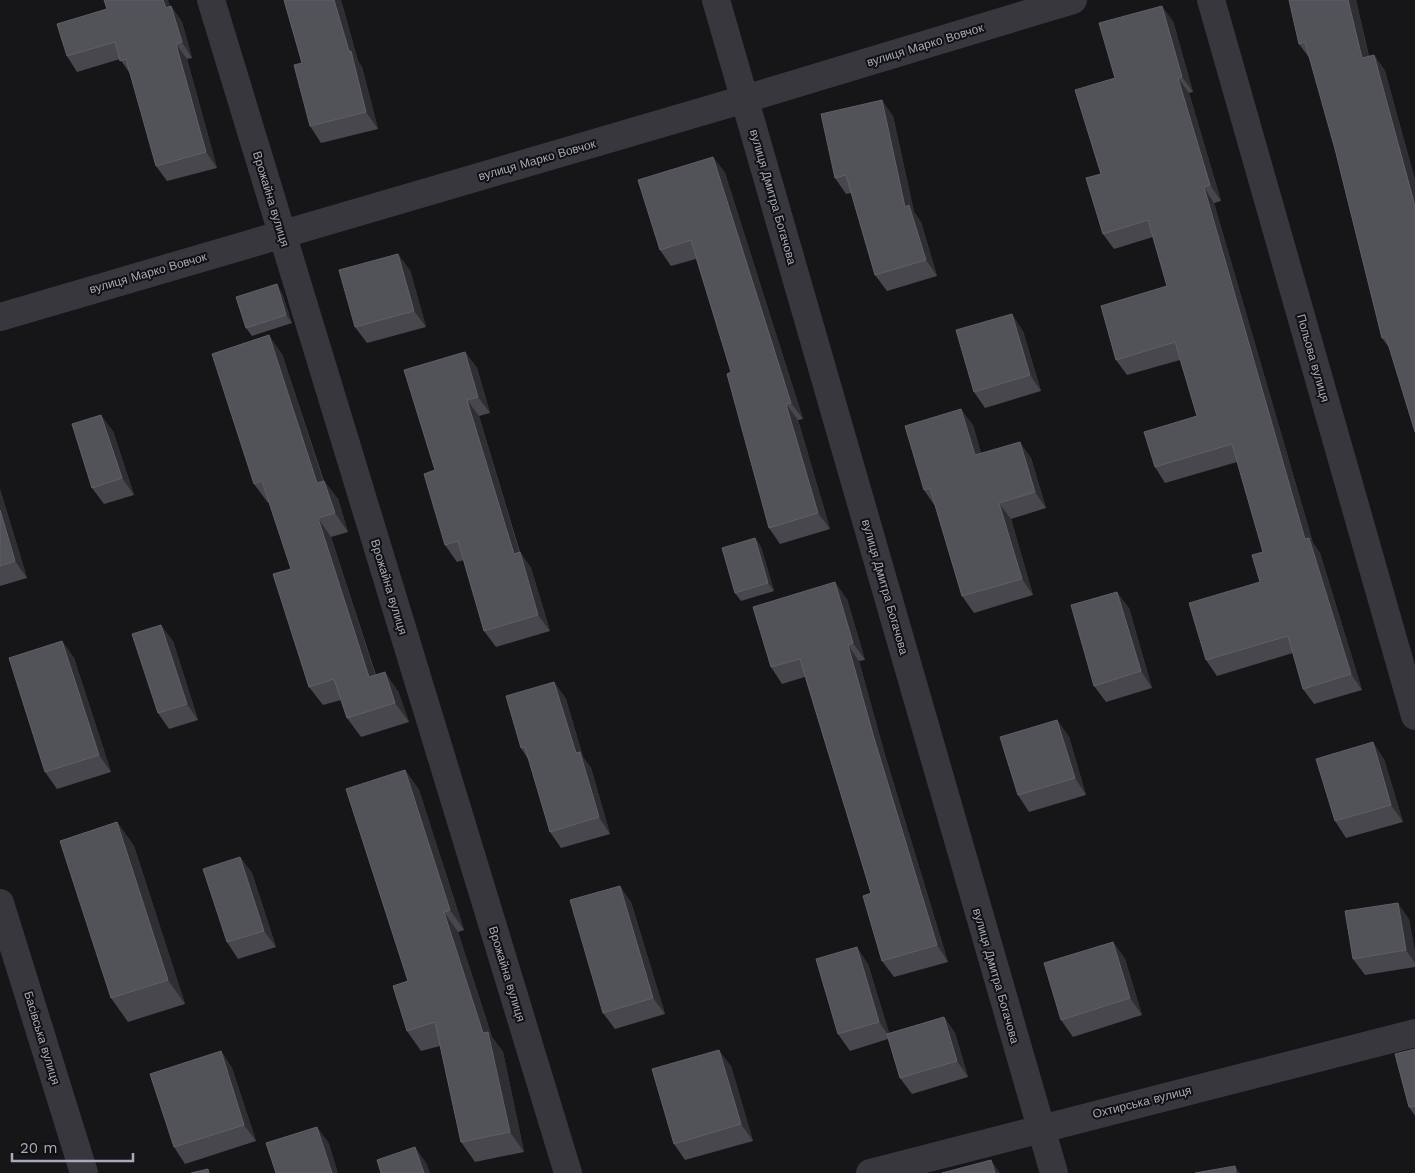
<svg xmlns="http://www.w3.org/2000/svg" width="1415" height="1173" viewBox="0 0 1415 1173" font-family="'Work Sans',sans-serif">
<rect width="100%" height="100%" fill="#161618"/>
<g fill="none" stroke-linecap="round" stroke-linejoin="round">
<path stroke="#37373d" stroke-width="28" d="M 211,0 L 568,1173
M 716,0 L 1054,1173
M 1211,0 L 1415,716
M 0,317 L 745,99 L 1073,0
M 0,903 L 84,1173
M 870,1173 L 1415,1033"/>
</g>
<path fill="#47474d" d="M 284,0 L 341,0 L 358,61 L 362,67 L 378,129 L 321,143 L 310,126 L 302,63 Z
M 1289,0 L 1356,0 L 1369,56 L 1374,55 L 1385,71 L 1415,180 L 1415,432 L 1390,349 L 1382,338 L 1335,149 L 1310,59 L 1299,44 Z
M 171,6 L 182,22 L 192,58 L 187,59 L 217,168 L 167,181 L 156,166 L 131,75 L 120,59 L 77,72 L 67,56 Z
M 1173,21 L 1193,92 L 1189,93 L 1221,201 L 1214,203 L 1313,543 L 1320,553 L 1362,690 L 1314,704 L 1303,689 L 1293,653 L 1217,676 L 1206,660 L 1260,582 L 1263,552 L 1237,462 L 1165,483 L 1155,467 L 1197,416 L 1180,360 L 1127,375 L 1116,360 L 1167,286 L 1153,237 L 1114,249 L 1103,234 L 1101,174 L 1115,78 Z
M 893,116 L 914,212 L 921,222 L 937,276 L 887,291 L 875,275 L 851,193 L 846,194 L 835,178 Z
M 713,157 L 725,173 L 803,419 L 798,420 L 830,529 L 780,544 L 769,528 L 731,372 L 696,259 L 671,266 L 660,250 Z
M 410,270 L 426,327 L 367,343 L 355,327 Z
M 282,293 L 292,323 L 252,336 L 246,328 Z
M 1023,331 L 1041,391 L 985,408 L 974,392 Z
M 465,352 L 477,368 L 490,413 L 479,416 L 520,552 L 531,568 L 550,631 L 496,647 L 484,631 L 464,560 L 457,562 L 445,545 L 435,470 Z
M 282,354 L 324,481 L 338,499 L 348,532 L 331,537 L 376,675 L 398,691 L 409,722 L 361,737 L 347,718 L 341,700 L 323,705 L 309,687 L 291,569 L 269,502 L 268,503 L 254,484 Z
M 973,425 L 981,454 L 1031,458 L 1046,508 L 1011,519 L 1033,595 L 974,613 L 962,596 L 935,506 L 924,490 Z
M 113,431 L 134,495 L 104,504 L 92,488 Z
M 0,489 L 27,578 L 0,586 Z
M 755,538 L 761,547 L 774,591 L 741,601 L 735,593 Z
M 847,599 L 865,660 L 859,661 L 885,755 L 948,962 L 894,977 L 882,961 L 871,893 L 805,677 L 782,684 L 771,667 Z
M 1129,608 L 1152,688 L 1106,702 L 1094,686 Z
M 62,641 L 74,658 L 111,772 L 57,789 L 45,772 Z
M 173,641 L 198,720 L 169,729 L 158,713 Z
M 554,682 L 566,699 L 583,757 L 591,768 L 610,834 L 561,848 L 550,832 L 528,759 L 521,748 Z
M 1057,720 L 1069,737 L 1086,795 L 1029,812 L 1018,795 Z
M 1384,759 L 1403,822 L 1346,838 L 1335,821 Z
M 405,770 L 419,790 L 464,930 L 458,932 L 492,1037 L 503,1052 L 524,1152 L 475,1162 L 461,1142 L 440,1046 L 421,1051 L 407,1031 L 408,981 Z
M 117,822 L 134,846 L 185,1004 L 128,1022 L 111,998 Z
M 240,857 L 252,873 L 276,947 L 238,959 L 227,942 Z
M 631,902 L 665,1014 L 615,1029 L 603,1013 Z
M 1409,919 L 1415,952 L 1415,967 L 1365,975 L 1353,959 Z
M 1113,942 L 1125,959 L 1142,1015 L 1073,1037 L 1061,1020 Z
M 868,964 L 889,1033 L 944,1017 L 955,1033 L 968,1077 L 912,1094 L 900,1078 L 888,1039 L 850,1051 L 838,1034 Z
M 1415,1049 L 1415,1116 L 1409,1107 Z
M 221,1051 L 232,1068 L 256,1141 L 185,1164 L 174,1147 Z
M 731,1066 L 753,1141 L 685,1160 L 674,1144 Z"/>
<path fill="#2f2f33" d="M 163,0 L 168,0 L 174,18 L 171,6 L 182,22 L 192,58 L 182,42 L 166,8 Z
M 334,0 L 341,0 L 358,61 L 362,67 L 378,129 L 366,112 Z
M 1348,0 L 1356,0 L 1373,75 L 1362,58 Z
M 1162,6 L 1173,21 L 1193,92 L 1182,77 Z
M 176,44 L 187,59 L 217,168 L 206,152 Z
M 1374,55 L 1385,71 L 1415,180 L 1415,206 Z
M 1178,78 L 1189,93 L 1221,201 L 1210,185 Z
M 882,100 L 893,116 L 914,212 L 921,222 L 937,276 L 926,260 L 905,207 Z
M 713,157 L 725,173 L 803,419 L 791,403 Z
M 1204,187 L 1214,203 L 1313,543 L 1320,553 L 1362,690 L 1351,674 L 1305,539 Z
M 398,254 L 410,270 L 426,327 L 414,311 Z
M 277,284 L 282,293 L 292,323 L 286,315 Z
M 1012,314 L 1023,331 L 1041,391 L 1030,375 Z
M 269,335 L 282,354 L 330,502 L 317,483 Z
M 465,352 L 477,368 L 490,413 L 478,397 Z
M 467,400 L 479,416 L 521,558 L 520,552 L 531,568 L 550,631 L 538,615 L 514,554 Z
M 786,404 L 798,420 L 830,529 L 818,513 Z
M 961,409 L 973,425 L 987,472 L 975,455 Z
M 101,415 L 113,431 L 134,495 L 122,478 Z
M 1020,442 L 1031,458 L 1046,508 L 1035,492 Z
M 324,481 L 338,499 L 348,532 L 335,513 Z
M 0,489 L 27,578 L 15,561 L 0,510 Z
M 999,503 L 1011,519 L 1033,595 L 1022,579 Z
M 318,518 L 331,537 L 382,696 L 369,677 Z
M 755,538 L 761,547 L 774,591 L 768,583 Z
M 835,582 L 847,599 L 865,660 L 853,643 Z
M 1117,592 L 1129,608 L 1152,688 L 1141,671 Z
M 161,625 L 173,641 L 198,720 L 187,704 Z
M 62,641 L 74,658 L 111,772 L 99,755 Z
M 848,645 L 859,661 L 885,755 L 948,962 L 937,945 L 874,738 Z
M 385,672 L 398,691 L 409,722 L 395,703 Z
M 554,682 L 566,699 L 583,757 L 591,768 L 610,834 L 599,817 L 576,753 Z
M 1057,720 L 1069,737 L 1086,795 L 1075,778 Z
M 1373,742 L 1384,759 L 1403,822 L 1391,805 Z
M 405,770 L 419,790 L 464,930 L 450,910 Z
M 117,822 L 134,846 L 185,1004 L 168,980 Z
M 240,857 L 252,873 L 276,947 L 264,931 Z
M 620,886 L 631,902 L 665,1014 L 653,998 Z
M 1398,903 L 1409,919 L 1415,952 L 1415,963 L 1406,950 Z
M 444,912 L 458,932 L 492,1037 L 503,1052 L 524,1152 L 510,1132 L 483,1033 Z
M 1113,942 L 1125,959 L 1142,1015 L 1130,998 Z
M 857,947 L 868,964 L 891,1039 L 879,1022 Z
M 944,1017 L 955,1033 L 968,1077 L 957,1061 Z
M 719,1050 L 731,1066 L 753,1141 L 741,1124 Z
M 221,1051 L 232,1068 L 256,1141 L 244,1125 Z
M 317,1127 L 329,1143 L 338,1173 L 332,1173 Z
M 415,1147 L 427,1164 L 430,1173 L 424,1173 Z
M 991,1160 L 1000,1173 L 995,1173 Z
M 1235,1166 L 1240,1173 L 1236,1173 Z"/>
<path fill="#525259" stroke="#5f6068" d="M 104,0 L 163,0 L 166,8 L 171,6 L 182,42 L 176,44 L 206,152 L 156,166 L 126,59 L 120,61 L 115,42 L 67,56 L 57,24 L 107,9 Z
M 284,0 L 334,0 L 349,51 L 351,51 L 366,112 L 310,126 L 294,65 L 302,63 Z
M 1289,0 L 1348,0 L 1362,58 L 1374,55 L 1415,206 L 1415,432 L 1386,337 L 1382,338 L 1335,149 L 1305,42 L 1299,44 Z
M 1162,6 L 1182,77 L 1178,78 L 1210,185 L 1204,187 L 1305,539 L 1309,538 L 1351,674 L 1303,689 L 1288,636 L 1206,660 L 1189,603 L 1260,582 L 1252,555 L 1263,552 L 1232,444 L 1155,467 L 1144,432 L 1197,416 L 1175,342 L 1116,360 L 1101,306 L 1167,286 L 1148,220 L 1103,234 L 1086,178 L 1101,174 L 1075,90 L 1115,78 L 1099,23 Z
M 882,100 L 905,207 L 909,205 L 926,260 L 875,275 L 846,175 L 835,178 L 821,114 Z
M 713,157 L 791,403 L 786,404 L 818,513 L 769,528 L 727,374 L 731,372 L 691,240 L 660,250 L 638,180 Z
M 398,254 L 414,311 L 355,327 L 339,270 Z
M 277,284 L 286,315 L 246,328 L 236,297 Z
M 1012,314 L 1030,375 L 974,392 L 956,330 Z
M 269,335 L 317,483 L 324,481 L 335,513 L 318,518 L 369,677 L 385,672 L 395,703 L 347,718 L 334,679 L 309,687 L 273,574 L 291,569 L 262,481 L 254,484 L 212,354 Z
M 465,352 L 478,397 L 467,400 L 514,554 L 520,552 L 538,615 L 484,631 L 458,541 L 445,545 L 424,474 L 435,470 L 404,370 Z
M 961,409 L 975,455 L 1020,442 L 1035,492 L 999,503 L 1022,579 L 962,596 L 930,488 L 924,490 L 905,426 Z
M 101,415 L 122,478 L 92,488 L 72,424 Z
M 0,510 L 15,561 L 0,566 Z
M 755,538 L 768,583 L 735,593 L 722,548 Z
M 835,582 L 853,643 L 848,645 L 874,738 L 937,945 L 882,961 L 863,896 L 871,893 L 800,659 L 771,667 L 753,607 Z
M 1117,592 L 1141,671 L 1094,686 L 1071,605 Z
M 161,625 L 187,704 L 158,713 L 132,634 Z
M 62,641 L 99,755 L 45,772 L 9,658 Z
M 554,682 L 576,753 L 580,752 L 599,817 L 550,832 L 525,747 L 521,748 L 506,696 Z
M 1057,720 L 1075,778 L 1018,795 L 1000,737 Z
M 1373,742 L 1391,805 L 1335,821 L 1316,759 Z
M 405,770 L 450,910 L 444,912 L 483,1033 L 488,1032 L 510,1132 L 461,1142 L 435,1022 L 407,1031 L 393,986 L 408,981 L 346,789 Z
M 117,822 L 168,980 L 111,998 L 60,841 Z
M 240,857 L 264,931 L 227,942 L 203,869 Z
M 620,886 L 653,998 L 603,1013 L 570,900 Z
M 1398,903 L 1406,950 L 1353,959 L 1345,911 Z
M 1113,942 L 1130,998 L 1061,1020 L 1044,963 Z
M 857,947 L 879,1022 L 838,1034 L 816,959 Z
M 944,1017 L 957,1061 L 900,1078 L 887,1034 Z
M 1415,1049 L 1415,1106 L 1409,1107 L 1395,1054 Z
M 719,1050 L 741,1124 L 674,1144 L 652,1069 Z
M 221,1051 L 244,1125 L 174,1147 L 150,1074 Z
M 317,1127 L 332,1173 L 276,1173 L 266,1143 Z
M 415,1147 L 424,1173 L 381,1173 L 377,1160 Z
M 991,1160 L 995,1173 L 942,1173 Z
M 1235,1166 L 1236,1173 L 1195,1173 Z
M 208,1169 L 209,1173 L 191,1173 Z"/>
<g text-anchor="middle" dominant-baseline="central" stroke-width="4" stroke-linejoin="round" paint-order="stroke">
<g font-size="12" fill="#a7abb9" stroke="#111113">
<text transform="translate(925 45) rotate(-17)">вулиця Марко Вовчок</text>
<text transform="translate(537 160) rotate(-16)">вулиця Марко Вовчок</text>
<text transform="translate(773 197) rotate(74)">вулиця Дмитра Богачова</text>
<text transform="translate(271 199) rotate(73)">Врожайна вулиця</text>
<text transform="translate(148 273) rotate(-16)">вулиця Марко Вовчок</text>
<text transform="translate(1313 358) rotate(74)">Польова вулиця</text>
<text transform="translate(389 587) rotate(73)">Врожайна вулиця</text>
<text transform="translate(885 587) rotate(74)">вулиця Дмитра Богачова</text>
<text transform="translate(507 974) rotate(73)">Врожайна вулиця</text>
<text transform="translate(996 976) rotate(74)">вулиця Дмитра Богачова</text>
<text transform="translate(42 1038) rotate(73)">Басівська вулиця</text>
<text transform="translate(1142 1102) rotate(-14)">Охтирська вулиця</text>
</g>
</g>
<path d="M12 1153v8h121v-8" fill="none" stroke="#a7abb9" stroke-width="2.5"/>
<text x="20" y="1153" font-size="15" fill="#a7abb9" stroke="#111113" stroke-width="4" paint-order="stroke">20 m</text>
</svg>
